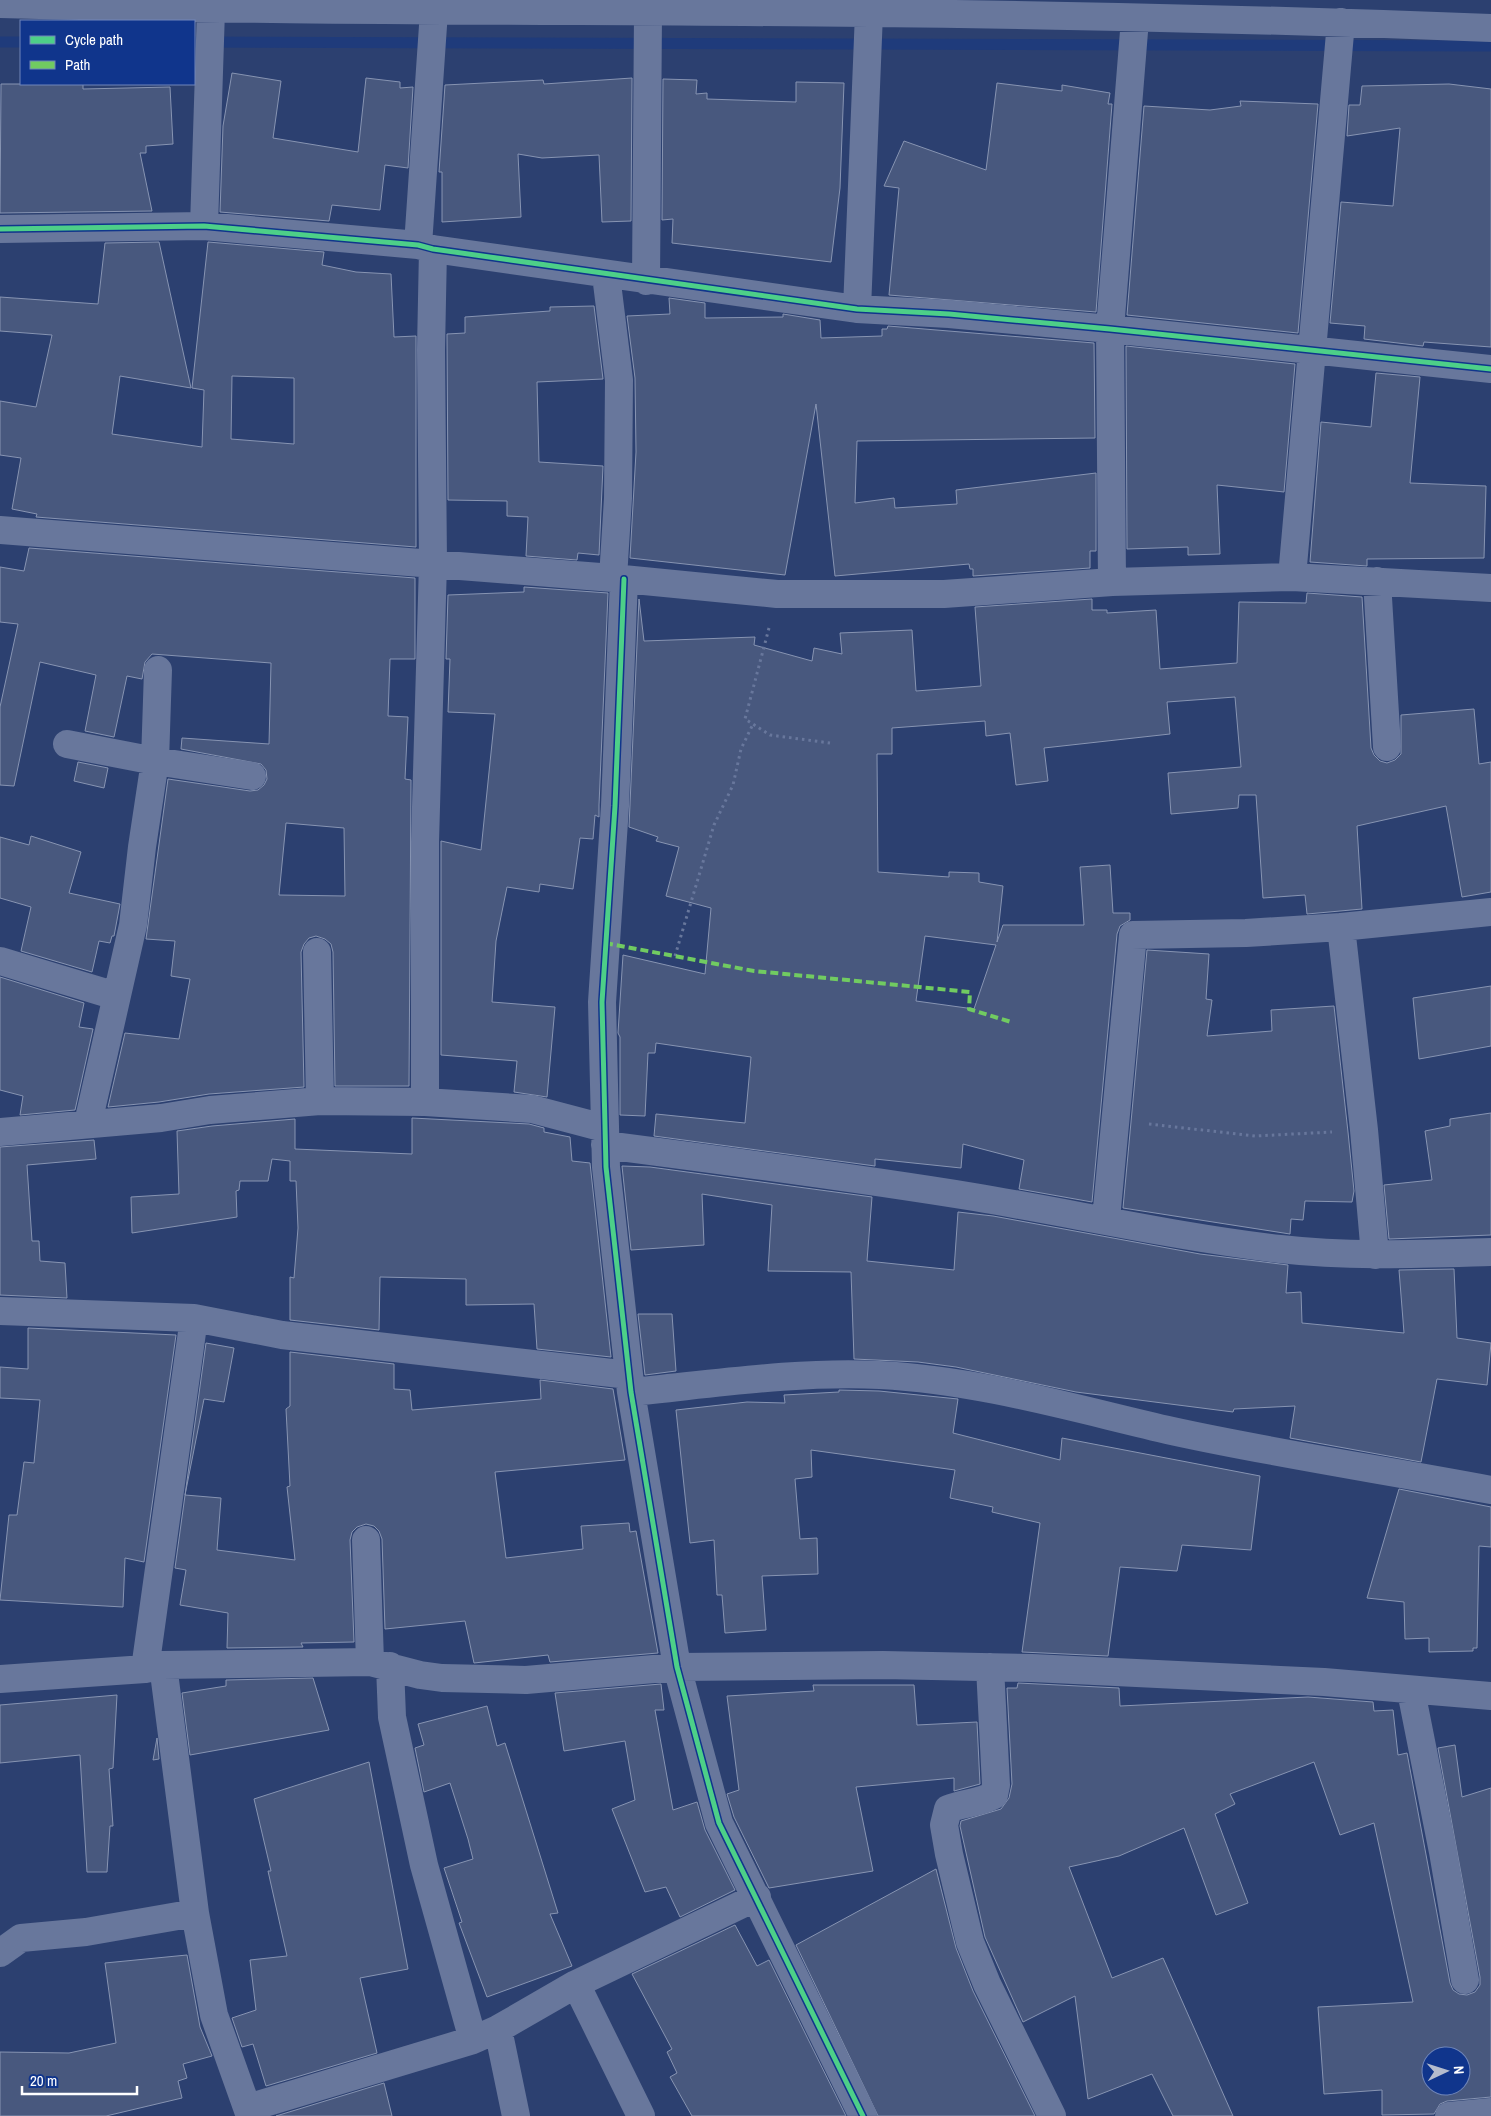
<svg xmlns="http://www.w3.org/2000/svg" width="1491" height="2116" viewBox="0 0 1491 2116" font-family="'Archivo Narrow',sans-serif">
<rect width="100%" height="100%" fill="#2c4070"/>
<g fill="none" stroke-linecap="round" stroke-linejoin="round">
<path stroke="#1f3b7b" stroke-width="11" d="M 0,42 L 21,42
M 194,42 L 1491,46"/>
</g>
<path fill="#48587e" stroke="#8794b2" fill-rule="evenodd" d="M 232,73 L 281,81 L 273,138 L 358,152 L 366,78 L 400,82 L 400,88 L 413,87 L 408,168 L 385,165 L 380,210 L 332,205 L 329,221 L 220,212 L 223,126 Z
M 632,78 L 631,221 L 602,222 L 599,155 L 542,158 L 518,154 L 521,217 L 442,222 L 442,172 L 439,172 L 445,85 L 543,80 L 544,84 Z
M 663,79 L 697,80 L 696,94 L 707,93 L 707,99 L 796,102 L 796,82 L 844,83 L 840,188 L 831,262 L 672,243 L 673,219 L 662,220 Z
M 997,83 L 1062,91 L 1062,85 L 1110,93 L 1108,104 L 1112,104 L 1096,312 L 889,295 L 899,188 L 884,186 L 904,141 L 986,170 Z
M 1,84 L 83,84 L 83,89 L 170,87 L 173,144 L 146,146 L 146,153 L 140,153 L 152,211 L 0,213 Z
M 1449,84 L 1491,89 L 1491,347 L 1424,342 L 1423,346 L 1364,339 L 1365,326 L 1330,323 L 1341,202 L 1393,206 L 1400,128 L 1347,136 L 1349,105 L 1360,105 L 1362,86 Z
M 1240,101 L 1318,104 L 1298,333 L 1127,315 L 1144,106 L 1210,110 L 1241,106 Z
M 159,242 L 191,388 L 120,376 L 112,434 L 202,447 L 204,390 L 192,388 L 208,242 L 324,252 L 322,265 L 356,272 L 391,274 L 394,337 L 416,336 L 416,547 L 36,517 L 37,514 L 12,509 L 21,458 L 0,455 L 0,401 L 36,407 L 52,335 L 0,331 L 0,297 L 98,304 L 105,243 ZM 232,376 L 294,378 L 294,444 L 231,439 Z
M 669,298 L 705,303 L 705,318 L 783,317 L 783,314 L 820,320 L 821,338 L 882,336 L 882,329 L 887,329 L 888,326 L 1094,343 L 1095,438 L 857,441 L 855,503 L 894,498 L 895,508 L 957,504 L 956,490 L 1096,473 L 1096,551 L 1090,551 L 1090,568 L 973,576 L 973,569 L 970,569 L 969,564 L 835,576 L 816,404 L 785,575 L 630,558 L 636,452 L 635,378 L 627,316 L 670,314 Z
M 594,306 L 603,379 L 537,382 L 539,462 L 603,466 L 599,555 L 578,553 L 577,560 L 526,556 L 528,517 L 507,516 L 507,501 L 448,500 L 447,334 L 465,333 L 465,317 L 550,311 L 550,307 Z
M 1126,346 L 1295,364 L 1284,492 L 1217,485 L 1220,554 L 1188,555 L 1188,547 L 1127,549 Z
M 1376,373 L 1420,377 L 1410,483 L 1486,486 L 1484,558 L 1367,559 L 1367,566 L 1310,562 L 1321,422 L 1371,427 Z
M 29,548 L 415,578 L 415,659 L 390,659 L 388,716 L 408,717 L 405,779 L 411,780 L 409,1086 L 335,1086 L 333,952 L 331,944 L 325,939 L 316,936 L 309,938 L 304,944 L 301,952 L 304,1087 L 209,1094 L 159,1102 L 108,1107 L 125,1033 L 179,1039 L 190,979 L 171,976 L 175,941 L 146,939 L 168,779 L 250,791 L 258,790 L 264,785 L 267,779 L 266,770 L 261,764 L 181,749 L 182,738 L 269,744 L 271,663 L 152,654 L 145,662 L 142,679 L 127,676 L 114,737 L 85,731 L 96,675 L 40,662 L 14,786 L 0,785 L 0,707 L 18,624 L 0,622 L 0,567 L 24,571 ZM 286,823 L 344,828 L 345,896 L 279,895 Z
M 524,587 L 608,593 L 599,805 L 599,817 L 595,815 L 593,839 L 580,838 L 573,889 L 540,884 L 539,892 L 507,887 L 496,941 L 492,1002 L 555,1007 L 547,1097 L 514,1092 L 517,1061 L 441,1055 L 441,841 L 481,850 L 495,714 L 448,712 L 450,659 L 446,659 L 448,595 L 524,592 Z
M 1307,593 L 1362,597 L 1371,748 L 1374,755 L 1380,761 L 1387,763 L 1395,760 L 1401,754 L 1401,715 L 1474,709 L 1479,764 L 1491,762 L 1491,892 L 1462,897 L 1446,806 L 1357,826 L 1362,909 L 1307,914 L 1305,895 L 1263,898 L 1256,795 L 1239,795 L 1238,808 L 1171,814 L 1168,773 L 1241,767 L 1235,697 L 1167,702 L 1170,734 L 1044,748 L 1048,781 L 1016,785 L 1010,733 L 986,736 L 985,721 L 892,728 L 892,754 L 877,754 L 878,872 L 949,877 L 949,872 L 979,873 L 979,882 L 1003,886 L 997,942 L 1003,925 L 1084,925 L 1080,867 L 1110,865 L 1113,913 L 1130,913 L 1130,920 L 1120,926 L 1117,934 L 1092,1202 L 1019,1189 L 1024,1160 L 963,1144 L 961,1168 L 875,1159 L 875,1166 L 654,1136 L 656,1114 L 745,1123 L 751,1057 L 656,1043 L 655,1053 L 648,1053 L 645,1116 L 620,1115 L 620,1037 L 618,1033 L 623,955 L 705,974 L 711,908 L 666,896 L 679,847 L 656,841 L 658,837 L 629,827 L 639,599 L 644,641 L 755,637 L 754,645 L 812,661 L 814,648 L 842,654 L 840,633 L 912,630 L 916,691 L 981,686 L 975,607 L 1092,599 L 1092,610 L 1107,610 L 1107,613 L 1156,610 L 1160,669 L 1237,663 L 1239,602 L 1306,603 ZM 925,936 L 996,945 L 974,1009 L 916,1001 Z
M 78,762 L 108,768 L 104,788 L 74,781 Z
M 31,836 L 81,852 L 69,893 L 120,904 L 114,936 L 112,936 L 110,943 L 99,941 L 92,972 L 21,951 L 31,907 L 0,898 L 0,837 L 29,845 Z
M 1147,950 L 1209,954 L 1206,999 L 1212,1000 L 1207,1036 L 1272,1031 L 1271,1010 L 1334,1006 L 1348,1132 L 1354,1191 L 1352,1202 L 1305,1201 L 1303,1220 L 1291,1219 L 1290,1234 L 1123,1208 Z
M 0,977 L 84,1003 L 79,1027 L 93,1029 L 75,1110 L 20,1115 L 23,1096 L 0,1090 Z
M 1491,986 L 1491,1046 L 1419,1059 L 1413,998 Z
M 1491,1113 L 1491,1235 L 1389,1239 L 1384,1185 L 1432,1180 L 1425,1131 L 1450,1126 L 1450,1119 Z
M 412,1118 L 529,1124 L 544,1128 L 544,1132 L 570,1137 L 572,1161 L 590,1163 L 611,1357 L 537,1349 L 534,1304 L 466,1305 L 466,1279 L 380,1277 L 379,1330 L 290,1320 L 290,1277 L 294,1278 L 298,1228 L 296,1181 L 290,1181 L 290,1161 L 272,1159 L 268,1181 L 240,1181 L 239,1190 L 236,1191 L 237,1217 L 132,1233 L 131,1197 L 179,1194 L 177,1131 L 212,1126 L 295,1119 L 295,1149 L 412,1154 Z
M 94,1140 L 96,1159 L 27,1165 L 32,1241 L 39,1241 L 40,1261 L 65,1263 L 67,1298 L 0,1295 L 0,1147 Z
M 622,1166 L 650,1167 L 872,1197 L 867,1261 L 954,1270 L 958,1212 L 993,1216 L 1200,1254 L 1288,1265 L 1286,1293 L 1301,1292 L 1302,1323 L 1404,1333 L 1399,1270 L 1454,1269 L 1457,1338 L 1491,1343 L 1487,1385 L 1437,1379 L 1421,1462 L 1290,1438 L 1295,1406 L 1234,1409 L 1233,1412 L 1076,1392 L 956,1367 L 918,1362 L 854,1359 L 851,1272 L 768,1271 L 772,1205 L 702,1194 L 704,1245 L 631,1250 Z
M 638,1314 L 672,1314 L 676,1371 L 645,1375 Z
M 28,1328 L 176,1335 L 144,1562 L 125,1558 L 123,1607 L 0,1600 L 9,1515 L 17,1515 L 24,1462 L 34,1463 L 40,1400 L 0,1398 L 0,1367 L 28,1369 Z
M 206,1343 L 234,1348 L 224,1402 L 204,1399 L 185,1495 L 221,1498 L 217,1550 L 295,1560 L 287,1487 L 290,1486 L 286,1409 L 290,1406 L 290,1352 L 394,1364 L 394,1389 L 410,1390 L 412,1410 L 541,1399 L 540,1380 L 613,1389 L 625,1460 L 495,1472 L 506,1558 L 583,1549 L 581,1526 L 629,1523 L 630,1532 L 636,1531 L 658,1653 L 550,1662 L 548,1655 L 474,1663 L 465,1621 L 385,1629 L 382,1539 L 379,1531 L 374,1526 L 366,1524 L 357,1527 L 352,1532 L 350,1540 L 354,1642 L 301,1643 L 303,1647 L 227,1648 L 228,1613 L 180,1605 L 186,1570 L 175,1568 Z
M 839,1390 L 879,1391 L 958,1399 L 953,1433 L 1060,1460 L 1062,1438 L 1260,1476 L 1251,1550 L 1182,1545 L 1177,1571 L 1120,1567 L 1108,1656 L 1022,1652 L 1040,1523 L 992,1512 L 993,1507 L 950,1498 L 955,1470 L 811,1450 L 812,1477 L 795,1479 L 800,1539 L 817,1538 L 818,1574 L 762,1576 L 766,1630 L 725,1633 L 722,1595 L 717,1595 L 714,1540 L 690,1543 L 676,1410 L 747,1402 L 785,1403 L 784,1395 L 839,1392 Z
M 1399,1489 L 1491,1507 L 1491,1547 L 1479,1546 L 1477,1648 L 1473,1648 L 1473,1651 L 1429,1652 L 1429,1638 L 1405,1639 L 1404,1602 L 1367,1598 Z
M 313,1678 L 329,1730 L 190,1755 L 182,1693 L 226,1686 L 226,1680 Z
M 1018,1683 L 1119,1688 L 1120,1706 L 1308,1697 L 1373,1702 L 1374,1711 L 1393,1710 L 1398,1755 L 1407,1753 L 1450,1983 L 1453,1990 L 1459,1994 L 1467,1995 L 1475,1992 L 1480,1985 L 1480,1977 L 1438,1748 L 1455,1745 L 1462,1797 L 1491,1788 L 1491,2097 L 1447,2101 L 1440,2104 L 1434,2114 L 1382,2115 L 1382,2090 L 1324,2094 L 1318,2007 L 1413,2002 L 1374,1823 L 1340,1835 L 1314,1762 L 1230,1794 L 1235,1804 L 1215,1814 L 1248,1903 L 1216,1915 L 1184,1828 L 1119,1856 L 1069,1867 L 1112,1978 L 1163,1958 L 1233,2116 L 1173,2116 L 1152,2074 L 1088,2099 L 1075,1996 L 1023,2022 L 985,1937 L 960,1826 L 961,1821 L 1001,1809 L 1009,1798 L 1012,1784 L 1007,1688 L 1017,1688 ZM 1431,2056 L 1461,2056 L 1461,2086 L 1431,2086 Z
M 661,1684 L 664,1710 L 655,1710 L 673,1810 L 697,1802 L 705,1830 L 735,1890 L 680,1917 L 666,1887 L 645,1892 L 612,1809 L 635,1800 L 625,1741 L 564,1751 L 555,1693 Z
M 813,1685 L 914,1685 L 917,1725 L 977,1722 L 980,1784 L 954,1791 L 954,1778 L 856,1787 L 873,1871 L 769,1888 L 734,1817 L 727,1794 L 739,1790 L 727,1696 L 814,1691 Z
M 117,1695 L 113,1768 L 109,1769 L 113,1826 L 110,1826 L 107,1872 L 87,1872 L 80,1755 L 0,1763 L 0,1705 Z
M 487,1706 L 497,1746 L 505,1743 L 558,1913 L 550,1914 L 572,1966 L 487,1997 L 459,1923 L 462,1922 L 444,1868 L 473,1859 L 468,1839 L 450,1783 L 424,1792 L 415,1748 L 424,1745 L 418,1724 Z
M 157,1738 L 159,1759 L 153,1760 Z
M 369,1762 L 408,1969 L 360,1978 L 377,2053 L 266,2086 L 253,2044 L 242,2047 L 232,2018 L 256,2010 L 250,1960 L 287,1956 L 268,1871 L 271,1871 L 254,1799 Z
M 936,1869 L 956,1948 L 973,1991 L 1035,2116 L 878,2116 L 796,1945 Z
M 735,1925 L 757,1966 L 769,1960 L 846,2116 L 692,2116 L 670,2077 L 677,2073 L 667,2052 L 672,2049 L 632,1974 Z
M 187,1955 L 200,2027 L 212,2056 L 183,2064 L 187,2078 L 178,2081 L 182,2098 L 106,2116 L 0,2116 L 0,2052 L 69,2053 L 116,2043 L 105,1963 Z
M 384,2083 L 392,2116 L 276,2116 Z"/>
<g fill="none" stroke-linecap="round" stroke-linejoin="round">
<path stroke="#68779c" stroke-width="3" stroke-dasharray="2.5 4" stroke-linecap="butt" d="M 769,628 L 745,719 L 770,735 L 830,743
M 675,956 L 714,825 L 733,785 L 741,749 L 753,724
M 1149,1124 L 1255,1136 L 1332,1132"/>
<path stroke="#68779c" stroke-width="28" d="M 0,4 C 290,12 579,10 869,13 C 1076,15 1284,20 1491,28
M 204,226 L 211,10
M 0,229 L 204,226 L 418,245 L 433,249 L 857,309 L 949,314 L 1110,329 L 1491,369
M 418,245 L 434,11
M 606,275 L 619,380 L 618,498 L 613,578
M 646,281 L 648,13
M 857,309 L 869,13
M 0,530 L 613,578 L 777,594 L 944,594 L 1112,582 L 1292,577 L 1491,588
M 1292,577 L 1341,22
M 624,579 L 615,806 L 602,1002 L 606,1167 L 631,1392 L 677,1667 L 719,1823 L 863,2116
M 1377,581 L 1387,747
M 1112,582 L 1110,329 L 1135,19
M 67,744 L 155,761 L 252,776
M 1341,927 L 1364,1130 L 1375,1255
M 317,952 L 320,1101
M 0,961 L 116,996
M 425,1102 L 425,842 L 433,563 L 431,350 L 433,249
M 88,1123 L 133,925 L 142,847 L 155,761 L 158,670
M 0,1132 L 161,1118 L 210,1110 L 320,1101 L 425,1102 L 532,1109 L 604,1128
M 605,1145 C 728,1161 851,1177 974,1197 C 1076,1214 1177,1237 1280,1249 C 1350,1257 1420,1254 1491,1252
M 1106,1219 L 1133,935 L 1246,933 L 1341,927 L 1491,912
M 0,1311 L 194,1318 L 282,1335 L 629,1375
M 631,1392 C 713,1384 797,1371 880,1375 C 979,1380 1076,1409 1172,1431 C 1277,1454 1385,1470 1491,1490
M 366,1540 L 370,1662
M 163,1665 L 195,1913 L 214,2015 L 250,2116
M 390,1666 L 392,1717 L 424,1865 L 473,2040
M 990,1667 L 996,1785 L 994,1795 C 980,1803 963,1803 948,1809 L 944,1825 L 949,1854 L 970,1942 L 987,1984 L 1052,2116
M 145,1669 L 194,1318
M 0,1679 L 145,1669 L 163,1665 L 370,1662 L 420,1675 L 442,1678 L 526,1680 L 677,1667 L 883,1665 L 1032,1668 L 1324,1682 L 1491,1696
M 1411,1691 L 1443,1852 L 1465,1980
M 0,1953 L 21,1938 L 86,1932 L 195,1913
M 576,1984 L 641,2116
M 498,2029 L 516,2116
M 248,2108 L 473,2040 L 498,2029 L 576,1984 L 757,1897
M 1449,2116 L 1491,2112"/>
<path stroke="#71cb61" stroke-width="4" stroke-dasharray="8 4" stroke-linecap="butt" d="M 605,943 L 754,971 L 970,992 L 969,1009 L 1011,1022"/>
<g stroke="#10358c" stroke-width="8">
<path id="cycleway" d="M 0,229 L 204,226 L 418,245 L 433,249 L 857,309 L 949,314 L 1110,329 L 1491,369
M 624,579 L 615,806 L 602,1002 L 606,1167 L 631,1392 L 677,1667 L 719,1823 L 863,2116"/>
</g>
<use href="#cycleway" stroke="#4dcf88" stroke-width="5"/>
</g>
<rect x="20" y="20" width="175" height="65" fill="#10358c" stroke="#7086ba"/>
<rect x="30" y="36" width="25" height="8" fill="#4dcf88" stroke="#7086ba"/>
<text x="65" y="45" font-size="15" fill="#ffffff">Cycle path</text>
<rect x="30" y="61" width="25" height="8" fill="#71cb61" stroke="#7086ba"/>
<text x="65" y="70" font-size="15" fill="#ffffff">Path</text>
<g transform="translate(1446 2071) rotate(86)"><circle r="24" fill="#10358c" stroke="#7086ba"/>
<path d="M0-4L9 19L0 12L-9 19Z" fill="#b5bccd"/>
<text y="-8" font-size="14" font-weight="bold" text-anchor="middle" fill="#ffffff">N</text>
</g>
<path d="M22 2086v8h115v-8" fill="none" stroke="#ffffff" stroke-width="2.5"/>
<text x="30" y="2086" font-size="15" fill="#ffffff" stroke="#10358c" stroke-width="4" paint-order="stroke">20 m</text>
</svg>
